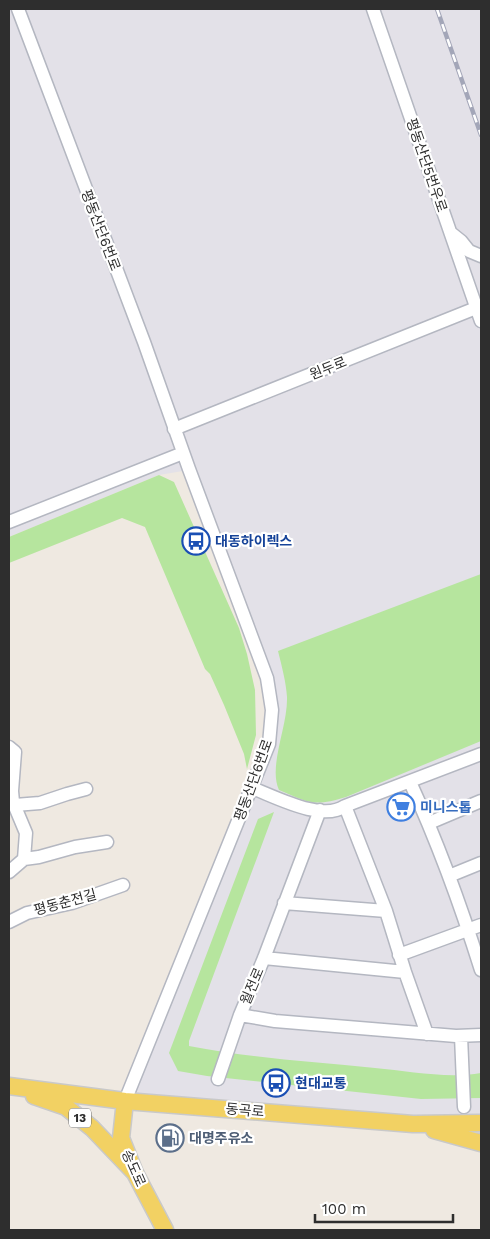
<svg xmlns="http://www.w3.org/2000/svg" width="490" height="1239" viewBox="0 0 490 1239" font-family="'Work Sans','Noto Sans KR',sans-serif">
<rect width="100%" height="100%" fill="#efe9e1"/>
<path fill="#e3e1e8" d="M 9,9 L 481,9 L 481,1120 L 125,1101 L 252,788 L 272,710 L 189,470 L 159,475 L 9,537 Z"/>
<path fill="#b6e59e" d="M 159,475 L 174,482 L 239,628 L 247,654 L 255,690 L 256,735 L 247,769 L 244,754 L 224,705 L 210,674 L 205,669 L 145,527 L 122,518 L 9,563 L 9,537 Z
M 481,574 L 481,741 L 346,797 C 314,807 309,803 279,790 C 268,766 288,726 287,697 C 286,682 282,667 278,651 Z
M 274,812 L 189,1041 L 189,1046 C 251,1058 313,1062 375,1068 C 409,1071 447,1079 481,1073 L 481,1098 L 421,1099 L 207,1076 L 178,1071 L 169,1053 L 258,819 Z"/>
<g fill="none" stroke-linecap="round" stroke-linejoin="round">
<g stroke="#b4b7c1" stroke-width="15">
<path id="minor" d="M 18,9 L 144,342 L 189,469 L 267,678 L 272,710 L 269,744 L 125,1101
M 373,9 L 481,321
M 451,233 L 461,241 L 469,251 L 481,256
M 174,429 L 481,306
M 9,522 L 183,453
M 9,747 L 15,752 L 12,791 L 13,802 L 26,833 L 24,859
M 410,782 C 438,843 461,906 481,970
M 252,788 C 276,797 322,822 345,806 L 481,754
M 15,805 L 40,803 L 67,794 L 86,789
M 345,806 L 386,911 L 405,972 L 427,1034
M 320,810 L 264,958 L 240,1015 L 275,1021 L 456,1036 L 481,1035
M 429,823 L 481,801
M 9,872 L 24,859 L 39,857 L 75,847 L 107,842
M 449,876 L 481,863
M 284,903 L 386,911
M 9,922 L 27,913 L 72,903 L 123,885
M 399,955 L 481,925
M 264,958 L 405,972
M 461,1036 L 464,1107
M 218,1079 L 240,1015"/>
</g>
<g stroke="#c9c9c9" stroke-width="19">
<path id="major" d="M 9,1086 L 125,1101 L 413,1124 L 481,1123
M 34,1096 L 66,1107 L 92,1128 L 135,1173
M 125,1101 L 121,1138 L 135,1173 L 165,1230
M 434,1130 L 481,1143"/>
</g>
<use href="#minor" stroke="#fff" stroke-width="12"/>
<use href="#major" stroke="#f2d163" stroke-width="16"/>
<g stroke="#a3a6b8" stroke-width="4.5">
<path id="rail" d="M 437,9 L 481,135"/>
</g>
<use href="#rail" stroke="#fff" stroke-width="2.5" stroke-dasharray="8" stroke-linecap="butt"/>
</g>
<defs>
<g id="bus-ring" transform="scale(1.4375)"><circle r="9.5" fill="#fff" stroke="#1a4fb4" stroke-width="1.5"/><path d="M-5-6H5V4H4V6H2V4H-2V6H-4V4H-5ZM-3.5-4V0h7V-4ZM-3.5 1.2v1.5H-2V1.2ZM2 1.2v1.5H3.5V1.2Z" fill="#1a4fb4"/></g>
<g id="supermarket-ring" transform="scale(1.4375)"><circle r="9.5" fill="#fff" stroke="#3f7fe0" stroke-width="1.5"/><path d="M-6-5.5h2.5l.6 2H6L4.5 2H-2.5L-4.4-4H-6ZM-1.5 3.2a1.3 1.3 0 1 0 .1 0ZM3 3.2a1.3 1.3 0 1 0 .1 0Z" fill="#3f7fe0"/></g>
<g id="fuel-ring" transform="scale(1.4375)"><circle r="9.5" fill="#fff" stroke="#5c6f8a" stroke-width="1.5"/><path d="M-5.5-6h7V0h2V4h1.3V-2.5L3-4.5l.8-.8L6-3V5H2.5V1h-1V6h-7ZM-4.2-4.7v3.2H.2V-4.7Z" fill="#5c6f8a"/></g>
</defs>
<g fill-rule="evenodd">
<use href="#bus-ring" x="196" y="541"/>
<use href="#supermarket-ring" x="401" y="807"/>
<use href="#bus-ring" x="276" y="1083"/>
<use href="#fuel-ring" x="170" y="1138"/>
</g>
<g text-anchor="middle" dominant-baseline="central" stroke-width="4.5" stroke-linejoin="round" paint-order="stroke">
<rect fill="#fff" stroke="#6d6d6d" stroke-width="1" x="69" y="1108.5" width="22" height="19" rx="4"/>
<g font-size="12" font-weight="bold" fill="#2e2e2e">
<text x="80" y="1118">13</text>
</g>
<g font-size="14" fill="#2e2e2e" stroke="#fff">
<text transform="translate(427 165) rotate(71)">평동산단5번우로</text>
<text transform="translate(101 230) rotate(69)">평동산단6번로</text>
<text transform="translate(328 368) rotate(-22)">원두로</text>
<text transform="translate(253 780) rotate(-70)">평동산단6번로</text>
<text transform="translate(65 902) rotate(-15)">평동춘전길</text>
<text transform="translate(252 986) rotate(-67)">월전로</text>
<text transform="translate(245 1110) rotate(5)">동곡로</text>
<text transform="translate(134 1168) rotate(66)">송도로</text>
</g>
<g font-size="14" font-weight="bold" fill="#164399" stroke="#fff" text-anchor="start">
<text x="215" y="541">대동하이렉스</text>
<text x="295" y="1083">현대교통</text>
</g>
<g font-size="14" font-weight="bold" fill="#366cbe" stroke="#fff" text-anchor="start">
<text x="420" y="807">미니스톱</text>
</g>
<g font-size="14" font-weight="bold" fill="#4e5e75" stroke="#fff" text-anchor="start">
<text x="189" y="1138">대명주유소</text>
</g>
</g>
<rect width="490" height="1239" fill="none" stroke="#2e2e2e" stroke-width="20"/>
<path d="M315 1214v8h138v-8" fill="none" stroke="#2e2e2e" stroke-width="2.5"/>
<text x="322" y="1214" font-size="15" fill="#2e2e2e" stroke="#ffffff" stroke-width="4" paint-order="stroke">100 m</text>
</svg>
